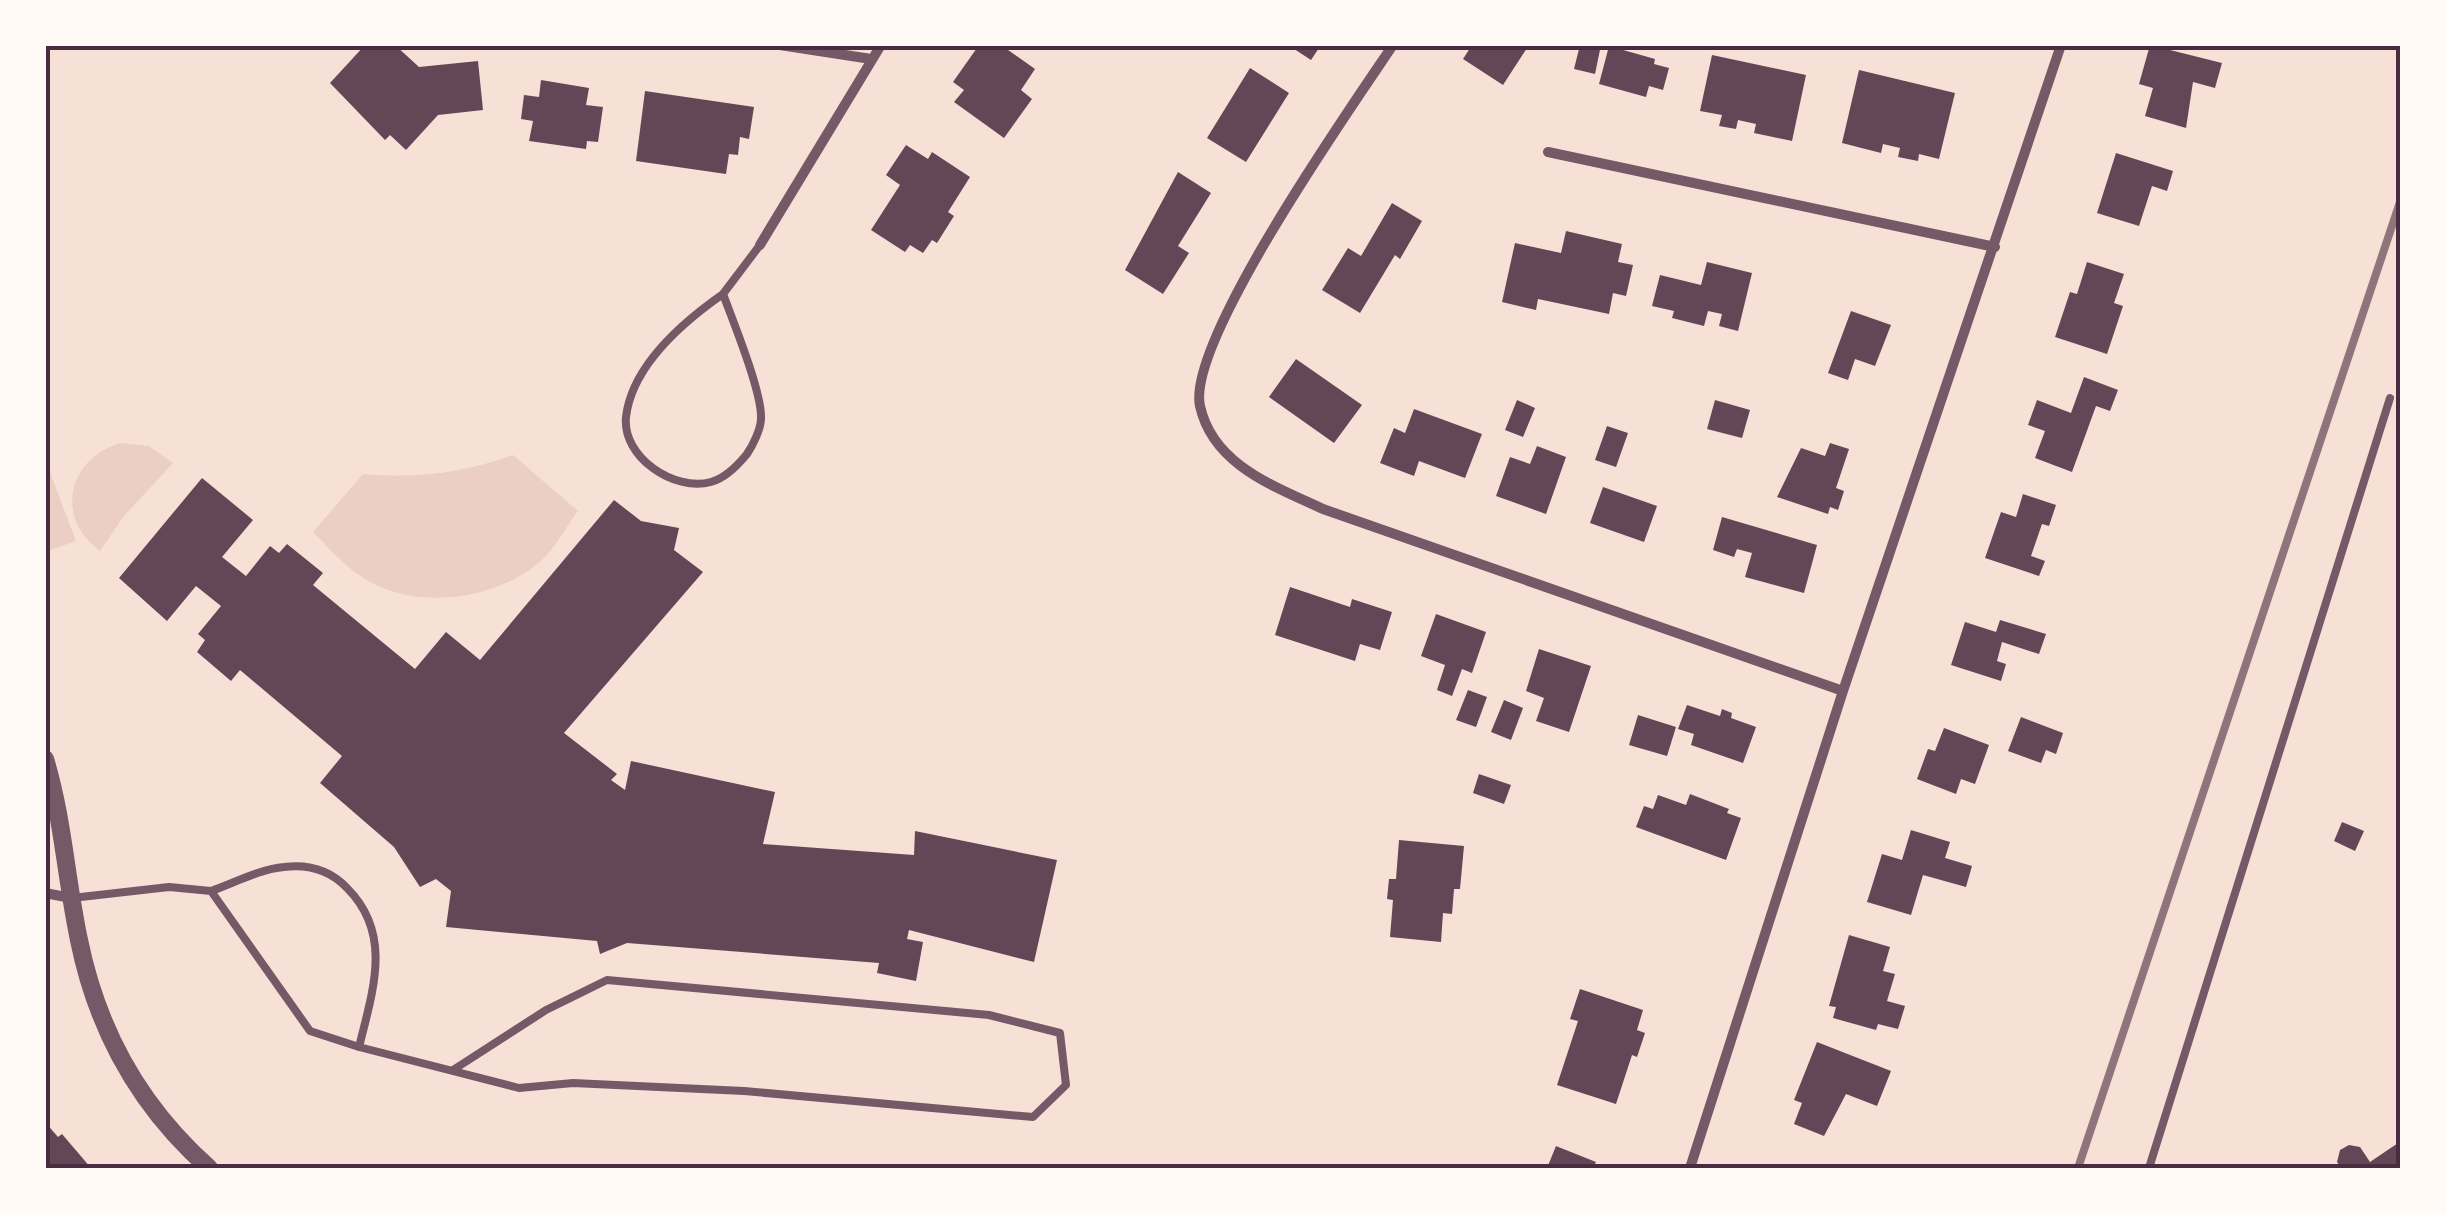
<svg xmlns="http://www.w3.org/2000/svg" width="2446" height="1213" viewBox="0 0 2446 1213" font-family="Cabin,sans-serif">
<rect width="100%" height="100%" fill="#f7e1d7"/>
<path fill="#ebcfc5" d="M 120,443 L 149,446 L 173,463 L 124,516 L 100,551 C 54,518 68,459 120,443 Z
M 513,455 L 578,511 C 567,526 558,543 546,556 C 503,600 417,612 365,579 C 345,567 329,548 313,532 L 363,474 C 417,479 462,473 513,455 Z
M 45,459 L 76,541 L 45,552 Z"/>
<path fill="#644757" d="M 365,45 L 395,45 L 419,67 L 478,61 L 483,110 L 438,115 L 406,150 L 390,135 L 385,140 L 330,83 Z
M 979,45 L 1001,45 L 1035,69 L 1021,90 L 1032,99 L 1004,138 L 954,102 L 964,90 L 953,82 Z
M 1288,45 L 1321,45 L 1311,60 Z
M 1472,45 L 1529,45 L 1503,85 L 1463,59 Z
M 1580,45 L 1601,45 L 1595,74 L 1574,69 Z
M 2150,45 L 2222,63 L 2215,88 L 2193,82 L 2186,128 L 2145,116 L 2153,88 L 2139,84 Z
M 1609,46 L 1655,59 L 1654,64 L 1669,68 L 1663,90 L 1649,86 L 1646,97 L 1599,84 Z
M 1712,55 L 1806,75 L 1792,141 L 1754,133 L 1756,124 L 1738,120 L 1736,129 L 1719,126 L 1722,115 L 1700,111 Z
M 1250,68 L 1289,93 L 1246,162 L 1207,138 Z
M 1859,70 L 1955,93 L 1939,159 L 1919,154 L 1918,161 L 1898,157 L 1900,148 L 1883,144 L 1881,153 L 1842,143 Z
M 541,80 L 589,88 L 586,105 L 603,107 L 598,142 L 587,141 L 586,149 L 529,141 L 533,121 L 521,119 L 524,95 L 539,97 Z
M 645,91 L 754,107 L 749,139 L 740,137 L 738,155 L 729,154 L 726,174 L 636,161 Z
M 906,145 L 928,159 L 932,152 L 970,177 L 948,212 L 954,216 L 937,243 L 932,240 L 923,253 L 910,245 L 905,252 L 871,230 L 900,185 L 886,175 Z
M 2116,153 L 2173,171 L 2167,191 L 2152,186 L 2139,226 L 2097,213 Z
M 1178,172 L 1211,193 L 1178,246 L 1189,253 L 1163,294 L 1125,270 Z
M 1392,203 L 1422,221 L 1400,259 L 1395,255 L 1360,313 L 1322,290 L 1348,248 L 1361,256 Z
M 1566,231 L 1622,244 L 1618,262 L 1633,265 L 1626,296 L 1613,293 L 1609,314 L 1538,299 L 1536,310 L 1502,302 L 1515,243 L 1561,253 Z
M 1707,262 L 1752,273 L 1738,331 L 1719,326 L 1722,314 L 1708,311 L 1704,326 L 1672,318 L 1674,311 L 1652,306 L 1660,275 L 1701,285 Z
M 2087,262 L 2124,274 L 2114,303 L 2123,306 L 2107,354 L 2055,337 L 2070,292 L 2077,294 Z
M 1851,311 L 1891,325 L 1875,366 L 1855,359 L 1848,380 L 1828,373 Z
M 1296,359 L 1362,405 L 1334,443 L 1269,397 Z
M 2084,377 L 2118,390 L 2110,411 L 2096,406 L 2072,472 L 2035,458 L 2045,431 L 2028,425 L 2037,400 L 2071,413 Z
M 1517,400 L 1535,408 L 1523,437 L 1505,430 Z
M 1715,400 L 1750,410 L 1742,438 L 1707,429 Z
M 1414,409 L 1482,434 L 1465,478 L 1419,461 L 1414,476 L 1380,463 L 1394,428 L 1405,433 Z
M 1607,426 L 1628,433 L 1616,467 L 1595,460 Z
M 1830,443 L 1849,449 L 1836,488 L 1844,491 L 1838,510 L 1830,507 L 1828,514 L 1777,497 L 1801,448 L 1825,456 Z
M 1537,446 L 1566,457 L 1546,514 L 1496,496 L 1510,457 L 1530,464 Z
M 202,478 L 253,520 L 222,557 L 246,576 L 270,546 L 279,553 L 287,544 L 323,573 L 313,585 L 415,669 L 446,632 L 480,660 L 614,500 L 641,521 L 679,528 L 674,550 L 703,572 L 564,733 L 617,774 L 611,780 L 625,790 L 631,761 L 775,792 L 763,844 L 914,855 L 915,831 L 1057,860 L 1034,962 L 909,930 L 907,939 L 923,942 L 916,981 L 877,973 L 879,963 L 627,943 L 600,954 L 597,941 L 446,927 L 451,891 L 436,879 L 420,887 L 394,847 L 320,783 L 342,756 L 240,670 L 231,681 L 197,652 L 205,640 L 198,634 L 221,606 L 196,586 L 167,621 L 119,578 Z
M 1603,487 L 1657,506 L 1644,542 L 1590,523 Z
M 2023,494 L 2056,505 L 2049,526 L 2042,524 L 2031,556 L 2045,561 L 2039,576 L 1985,558 L 2001,512 L 2016,517 Z
M 1722,517 L 1817,545 L 1804,593 L 1745,577 L 1752,553 L 1737,549 L 1734,557 L 1713,550 Z
M 1290,587 L 1350,607 L 1352,599 L 1392,612 L 1380,650 L 1360,644 L 1355,661 L 1275,635 Z
M 1436,614 L 1486,632 L 1472,673 L 1462,669 L 1452,696 L 1437,690 L 1445,665 L 1421,656 Z
M 2000,620 L 2046,634 L 2039,654 L 2002,642 L 1997,661 L 2006,664 L 2001,681 L 1951,665 L 1965,622 L 1996,632 Z
M 1539,649 L 1591,666 L 1569,732 L 1536,721 L 1544,698 L 1526,691 Z
M 1468,690 L 1487,697 L 1476,727 L 1456,720 Z
M 1504,700 L 1523,708 L 1511,740 L 1491,732 Z
M 1687,705 L 1720,716 L 1722,709 L 1732,713 L 1731,718 L 1756,727 L 1743,763 L 1691,745 L 1694,734 L 1678,729 Z
M 1638,715 L 1676,727 L 1667,756 L 1629,745 Z
M 2021,717 L 2063,733 L 2056,754 L 2046,750 L 2041,763 L 2008,751 Z
M 1944,728 L 1989,745 L 1975,784 L 1961,779 L 1956,794 L 1917,779 L 1928,749 L 1935,751 Z
M 1479,774 L 1511,785 L 1504,804 L 1473,793 Z
M 1690,794 L 1729,809 L 1727,813 L 1741,818 L 1726,860 L 1636,827 L 1644,806 L 1653,809 L 1658,795 L 1686,805 Z
M 2342,822 L 2364,831 L 2355,851 L 2334,841 Z
M 1911,830 L 1950,842 L 1945,858 L 1972,866 L 1966,887 L 1923,875 L 1911,915 L 1867,902 L 1882,854 L 1902,860 Z
M 1399,840 L 1464,846 L 1460,889 L 1454,889 L 1452,914 L 1443,913 L 1441,942 L 1390,937 L 1393,900 L 1387,899 L 1389,879 L 1396,879 Z
M 1849,935 L 1890,947 L 1883,971 L 1895,974 L 1887,1001 L 1905,1006 L 1898,1029 L 1878,1024 L 1876,1030 L 1833,1018 L 1836,1007 L 1829,1006 Z
M 1580,989 L 1643,1010 L 1637,1030 L 1645,1033 L 1637,1057 L 1632,1055 L 1616,1104 L 1557,1085 L 1578,1021 L 1570,1019 Z
M 1817,1042 L 1891,1071 L 1877,1106 L 1846,1094 L 1824,1136 L 1794,1124 L 1802,1103 L 1794,1100 Z
M 45,1122 L 58,1137 L 62,1134 L 91,1168 L 45,1168 Z
M 2401,1141 L 2401,1168 L 2341,1168 L 2337,1162 L 2340,1150 L 2349,1145 L 2360,1147 L 2370,1162 Z
M 1556,1146 L 1596,1162 L 1593,1168 L 1547,1168 Z"/>
<g fill="none" stroke-linecap="round" stroke-linejoin="round">
<path stroke="#755966" stroke-width="8" d="M 723,294 C 683,322 632,365 626,417 C 622,457 674,492 711,482 C 726,478 738,465 747,454 C 753,445 761,429 761,418 C 762,392 733,321 723,294 L 760,245
M 72,898 L 169,887 L 211,891
M 359,1047 C 373,990 393,934 347,888 C 330,870 309,864 284,867 C 260,869 234,883 211,891 L 310,1031 L 359,1047 L 519,1088 L 573,1083 L 744,1091 L 1033,1117 L 1066,1085 L 1060,1033 L 989,1015 L 607,980 L 546,1010 L 453,1070
M 2149,1168 L 2390,398"/>
<path stroke="#755966" stroke-width="10" d="M 780,45 L 871,59
M 1393,45 C 1352,106 1186,342 1200,406 C 1213,465 1274,486 1323,509 L 1843,691
M 1548,152 L 1995,247
M 760,245 L 881,45
M 45,893 L 71,898
M 1690,1168 L 1843,691 L 2061,45"/>
<path stroke="#755966" stroke-width="18" d="M 45,759 C 63,818 66,879 79,940 C 97,1029 140,1107 209,1168"/>
<path stroke="#8f747c" stroke-width="8" d="M 2078,1168 L 2401,199"/>
</g>
<rect width="2446" height="1213" fill="none" stroke="#fffaf5" stroke-width="95"/>
<rect x="48" y="48" width="2350" height="1118" fill="none" stroke="#4a2c40" stroke-width="4"/>
</svg>
